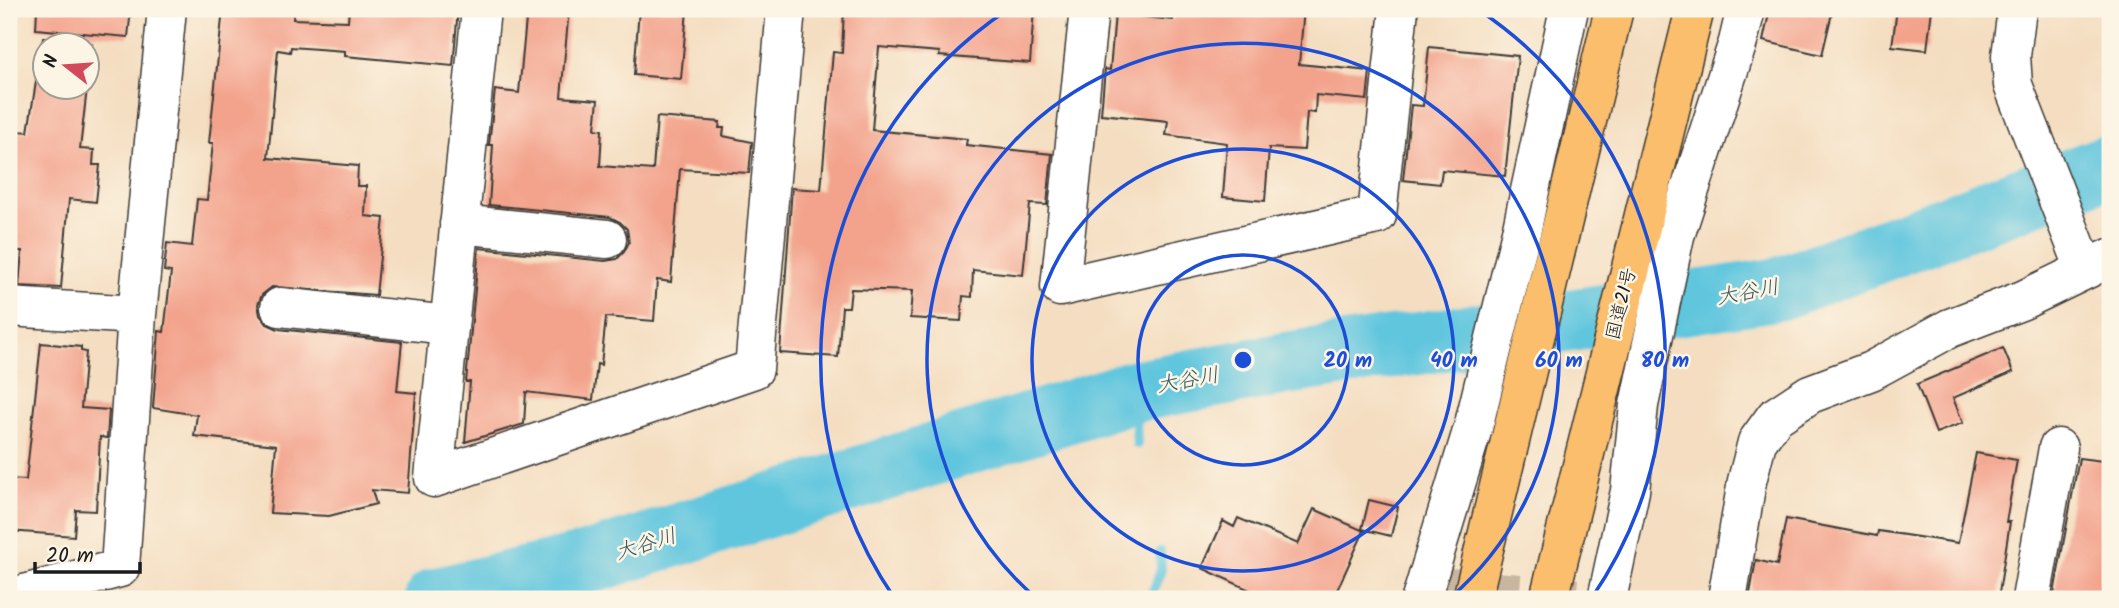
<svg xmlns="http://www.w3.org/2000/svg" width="2119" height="608" viewBox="0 0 2119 608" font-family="Kalam,'Klee One',sans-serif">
<rect width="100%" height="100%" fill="#fcf5e5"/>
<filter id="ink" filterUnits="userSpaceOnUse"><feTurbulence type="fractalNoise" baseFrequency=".0143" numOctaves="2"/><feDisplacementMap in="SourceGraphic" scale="14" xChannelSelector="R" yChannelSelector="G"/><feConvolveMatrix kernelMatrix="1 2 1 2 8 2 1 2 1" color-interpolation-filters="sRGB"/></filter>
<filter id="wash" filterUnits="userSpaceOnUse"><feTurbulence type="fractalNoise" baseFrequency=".00686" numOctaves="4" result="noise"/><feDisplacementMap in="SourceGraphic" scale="28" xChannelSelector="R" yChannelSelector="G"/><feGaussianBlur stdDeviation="1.57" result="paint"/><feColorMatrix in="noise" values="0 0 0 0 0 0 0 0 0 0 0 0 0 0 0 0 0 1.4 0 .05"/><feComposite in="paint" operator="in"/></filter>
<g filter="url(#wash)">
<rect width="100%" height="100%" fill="#f4ddc0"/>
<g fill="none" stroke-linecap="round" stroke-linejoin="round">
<path stroke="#60c6de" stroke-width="10" d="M 1134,391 L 1137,444
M 1150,599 L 1161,570 L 1160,552"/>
<path stroke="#60c6de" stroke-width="63" d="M 436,599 L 585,564 L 1134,391 L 1289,363 L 1779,289 L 2110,165"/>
</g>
<g id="blocks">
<path fill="#f3a38c" d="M 37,9 L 131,9 L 128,37 L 36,29 Z
M 223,9 L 294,9 L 293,19 L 348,21 L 349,9 L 458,9 L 453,66 L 345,56 L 345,51 L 291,47 L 290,52 L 278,50 L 268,158 L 358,166 L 357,186 L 366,186 L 365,216 L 384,218 L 376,295 L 272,287 L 262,295 L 258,304 L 260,315 L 267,324 L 278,329 L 402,342 L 397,391 L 416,393 L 408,493 L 372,490 L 376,504 L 329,516 L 270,513 L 276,445 L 194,436 L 197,415 L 153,408 L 159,331 L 164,332 L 171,272 L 164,271 L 167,243 L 192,246 L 197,199 L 207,200 L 213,143 L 209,143 Z
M 527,9 L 569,9 L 561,97 L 598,100 L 595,129 L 602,130 L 600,166 L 653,170 L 657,117 L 720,122 L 719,128 L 724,128 L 723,136 L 752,142 L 749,173 L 680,169 L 671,282 L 657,280 L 654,321 L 606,317 L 601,365 L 597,364 L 593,400 L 526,392 L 524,424 L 465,442 L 470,382 L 466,382 L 479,248 L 605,261 L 617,259 L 624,252 L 629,242 L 627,229 L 620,222 L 610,217 L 489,205 L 493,145 L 489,145 L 495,90 L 519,93 Z
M 639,9 L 687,10 L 681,79 L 634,75 Z
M 844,9 L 1034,9 L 1030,63 L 939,56 L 940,52 L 879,47 L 872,130 L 967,139 L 966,145 L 1052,154 L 1047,205 L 1030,204 L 1023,275 L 973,270 L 972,297 L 963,296 L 961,321 L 910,318 L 912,291 L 851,289 L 849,307 L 842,307 L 838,357 L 780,353 L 792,188 L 821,190 L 833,52 L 842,53 Z
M 1174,9 L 1304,9 L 1299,64 L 1370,71 L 1367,100 L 1316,95 L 1315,113 L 1307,112 L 1304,150 L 1269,148 L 1265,201 L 1223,197 L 1227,143 L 1166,135 L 1168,121 L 1101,114 L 1105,69 L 1110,70 L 1115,14 L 1173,20 Z
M 1770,9 L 1833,9 L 1822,55 L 1763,41 Z
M 1897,9 L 1932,9 L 1927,50 L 1892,46 Z
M 43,38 L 92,44 L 88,81 L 88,46 L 46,46 L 46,88 L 87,88 L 80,149 L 94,150 L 93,165 L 100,165 L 96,202 L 69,199 L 61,288 L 19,286 L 22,251 L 9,251 L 9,130 L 28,132 Z
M 1429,47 L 1518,56 L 1505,176 L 1442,170 L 1440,184 L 1403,180 L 1411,105 L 1423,106 Z
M 41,343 L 81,347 L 81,351 L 86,352 L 81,408 L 109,410 L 107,438 L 100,437 L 96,511 L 76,510 L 74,536 L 9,531 L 9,479 L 26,480 Z
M 2003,348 L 2013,372 L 1953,398 L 1963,423 L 1936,433 L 1917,384 Z
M 1976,453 L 2017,460 L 2006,522 L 2010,522 L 1998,599 L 1749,599 L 1756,560 L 1777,565 L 1786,519 L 1877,536 L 1878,531 L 1958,543 Z
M 2079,458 L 2110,462 L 2110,551 L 2102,599 L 2053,599 Z
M 1369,500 L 1398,507 L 1391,536 L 1362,529 Z
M 1314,509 L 1364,531 L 1333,599 L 1269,599 L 1202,568 L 1223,521 L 1234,527 L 1238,518 L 1298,544 Z"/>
</g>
</g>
<g filter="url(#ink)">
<use href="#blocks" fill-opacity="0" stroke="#3c3935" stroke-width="2"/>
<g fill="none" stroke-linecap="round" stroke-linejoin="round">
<path stroke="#c9b69f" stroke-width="38" stroke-dasharray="38 19" stroke-linecap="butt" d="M 1425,585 L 1590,599"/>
<g stroke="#3c3935" stroke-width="41">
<path id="street" d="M 481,9 L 434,478 L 754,369 L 786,9
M 1089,9 L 1060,287 L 1377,215 L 1399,9
M 2017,9 L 2011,56 L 2013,85 L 2085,269
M 459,224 L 607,239
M 9,307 L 137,315 L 120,568 L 9,598
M 280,307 L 449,325
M 137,315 L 167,9
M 1421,599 L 1473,428 L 1522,228 L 1569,9
M 1607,599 L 1630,491 L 1639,405 L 1675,236 L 1738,42 L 1746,9
M 1727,599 L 1747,481 L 1757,442 L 1775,417 L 1810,394 L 1871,371 L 1950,328 L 2023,300 L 2110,258
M 2031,599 L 2058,448"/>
</g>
<g stroke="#3c3935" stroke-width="41">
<path id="highway" d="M 1472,599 L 1614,9
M 1549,599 L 1695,9"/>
</g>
<use href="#street" stroke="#fff" stroke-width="38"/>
<use href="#highway" stroke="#fabe6d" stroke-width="38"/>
</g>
</g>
<g fill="none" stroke="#1d4ed8" stroke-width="3.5">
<circle cx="1243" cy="360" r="105"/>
<circle cx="1243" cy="360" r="211"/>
<path d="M1036 598A316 316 0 1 1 1450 598"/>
<path d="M895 599A422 422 0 0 1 1007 10M1479 10A422 422 0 0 1 1591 599"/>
</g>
<g text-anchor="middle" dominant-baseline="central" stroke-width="5" stroke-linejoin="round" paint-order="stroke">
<g font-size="19" fill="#1c1c1c" stroke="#fcf5e5">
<text transform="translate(1622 304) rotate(-76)">国道21号</text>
</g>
<g font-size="21" font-style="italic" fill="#345860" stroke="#fcf5e5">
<text transform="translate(1748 293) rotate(-10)">大谷川</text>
<text transform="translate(1188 381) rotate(-10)">大谷川</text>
<text transform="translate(646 545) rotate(-17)">大谷川</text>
</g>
</g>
<circle cx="1243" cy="360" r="10" fill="#1d4ed8" stroke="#fcf5e5" stroke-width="3.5"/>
<g font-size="21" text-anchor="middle" font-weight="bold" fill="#1d4ed8" stroke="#fcf5e5" stroke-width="5" stroke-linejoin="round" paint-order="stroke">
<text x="1348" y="367">20 m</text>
<text x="1454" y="367">40 m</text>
<text x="1559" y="367">60 m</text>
<text x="1665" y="367">80 m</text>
</g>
<rect width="2119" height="608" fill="none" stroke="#fcf5e5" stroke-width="35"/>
<g transform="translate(66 66) rotate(287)"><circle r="33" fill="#fcf5e5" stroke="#a29e95" stroke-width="2"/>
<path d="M0-5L12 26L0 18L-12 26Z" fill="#d1495b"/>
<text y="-10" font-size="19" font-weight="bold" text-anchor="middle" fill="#1c1c1c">N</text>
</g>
<path d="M35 562v10h105v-10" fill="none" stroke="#1c1c1c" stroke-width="3.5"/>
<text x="46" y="562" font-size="21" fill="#1c1c1c" stroke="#fcf5e5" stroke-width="5" paint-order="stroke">20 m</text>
</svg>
